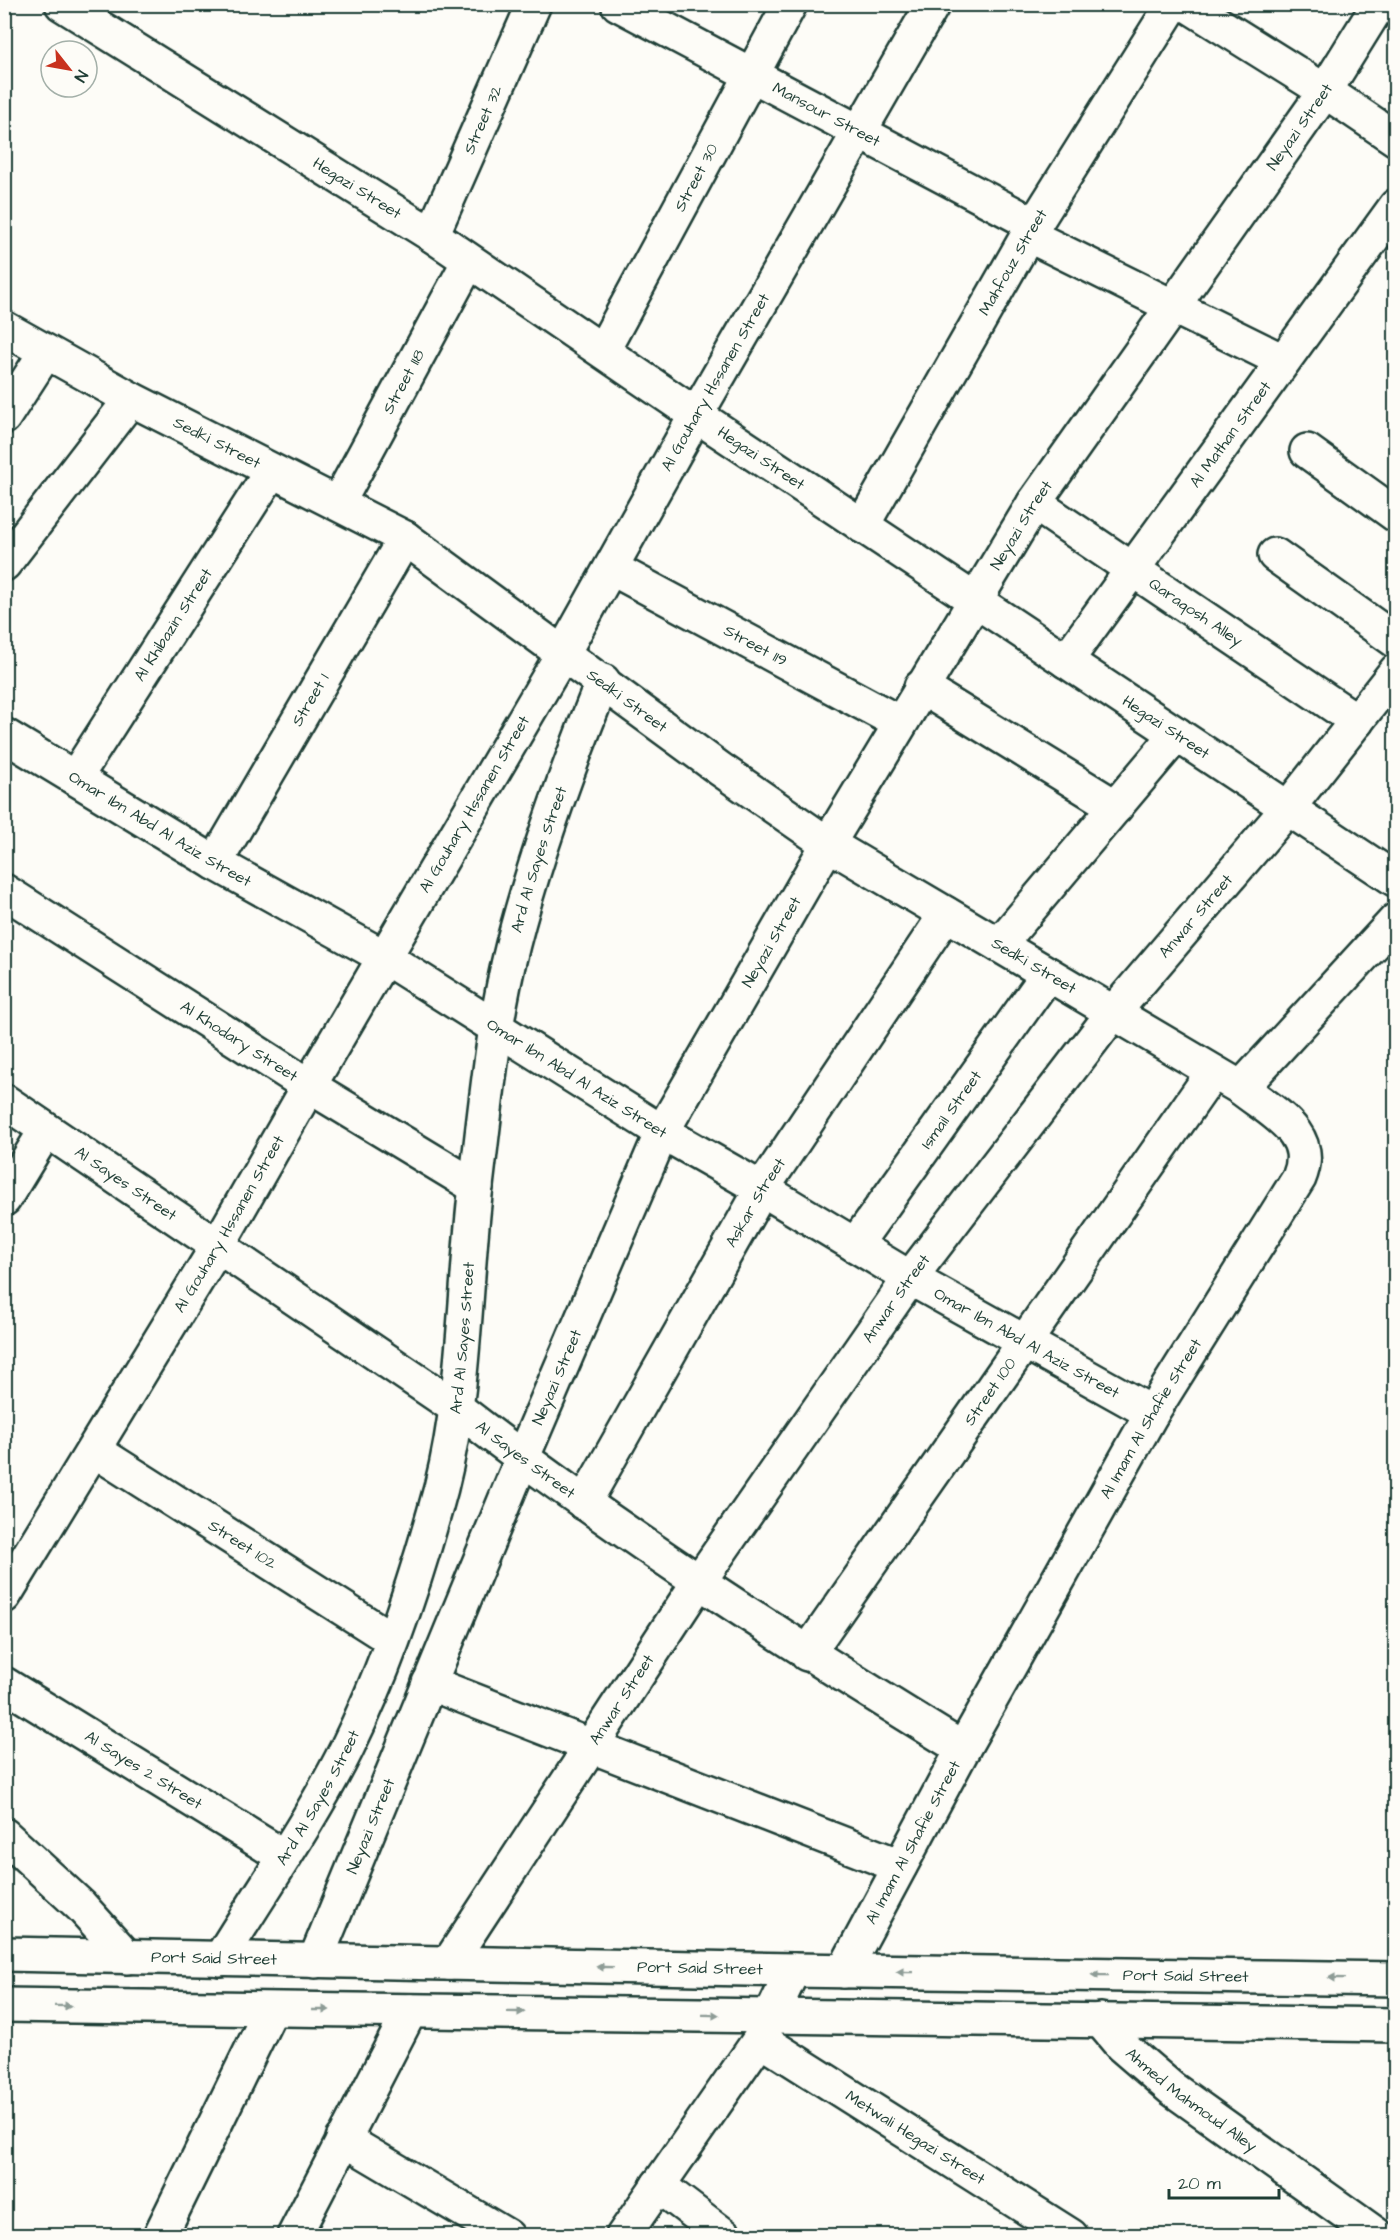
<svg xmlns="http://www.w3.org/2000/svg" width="1400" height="2240" viewBox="0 0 1400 2240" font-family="'Architects Daughter',sans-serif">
<rect width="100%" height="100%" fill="#fdfcf7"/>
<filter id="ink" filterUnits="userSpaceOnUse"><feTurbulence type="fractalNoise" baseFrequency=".0167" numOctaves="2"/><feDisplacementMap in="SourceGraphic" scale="12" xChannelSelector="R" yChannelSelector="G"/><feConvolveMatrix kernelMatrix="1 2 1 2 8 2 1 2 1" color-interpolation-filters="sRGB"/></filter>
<g filter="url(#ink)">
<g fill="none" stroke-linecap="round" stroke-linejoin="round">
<g stroke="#1f3d34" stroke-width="38">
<g id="street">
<path id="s1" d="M 62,4 L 432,235 L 696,415 L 1396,880"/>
<path id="s2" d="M 618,4 L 1035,225"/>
<path d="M 1186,4 L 1325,91 L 1396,139"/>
<path id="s3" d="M 432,235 L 534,4"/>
<path d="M 1028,235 L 1283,361"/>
<path id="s4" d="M 4,328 L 131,399 L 405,538 L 720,769 L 828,844 L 1241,1088"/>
<path id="s5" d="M 603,350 L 790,4"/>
<path d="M 4,417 L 46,352"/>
<path d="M 1307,451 L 1396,515"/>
<path id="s6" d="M 338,503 L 469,261"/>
<path id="s7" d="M 1034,503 L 1357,721"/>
<path id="s8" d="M 862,526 L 1028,235 L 1173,4"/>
<path d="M 1275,555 L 1396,641"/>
<path d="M 4,564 L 131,399"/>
<path id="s9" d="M 611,568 L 900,723"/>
<path id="s10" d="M 1066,661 L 1396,206"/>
<path d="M 921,687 L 1116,807"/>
<path id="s11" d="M 4,735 L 215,863 L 384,957 L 662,1132 L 762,1189 L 910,1278 L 1152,1413"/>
<path id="s12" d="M 75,778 L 271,472"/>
<path id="s13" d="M 215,863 L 405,538"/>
<path id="s14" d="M 4,891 L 309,1086 L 476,1187"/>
<path d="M 999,945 L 1177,734"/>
<path id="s15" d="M 4,1101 L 458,1409 C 619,1534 790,1643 963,1749"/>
<path d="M 4,1199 L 46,1130"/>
<path id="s16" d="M 855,1245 L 1048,974"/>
<path id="s17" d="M 94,1450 L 391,1639"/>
<path id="s18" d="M 584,1503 L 762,1189 L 946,914"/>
<path id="s19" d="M 4,1596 L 217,1247 L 309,1086 L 563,653 L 696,415 L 933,4"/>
<path id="s20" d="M 807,1654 L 1213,1072"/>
<path d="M 429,1683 L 900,1866"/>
<path id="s21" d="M 4,1684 L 283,1856"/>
<path d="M 4,1835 L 81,1906 L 127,1957"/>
<path id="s22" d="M 220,1959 C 262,1890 310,1822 346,1750 C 385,1671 418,1574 441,1488 C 466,1389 464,1287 476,1186 C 486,1105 493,1023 513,944 C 536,854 568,767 603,681"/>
<path id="s23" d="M 315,1961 L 522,1459 L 662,1132 L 828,844 L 1034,503 L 1325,91 L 1379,4"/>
<path id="s24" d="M 449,1963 L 698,1583 L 910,1278 L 1113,1013 L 1288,808 L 1396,671"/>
<path id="s25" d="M 844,1971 L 963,1749 L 1152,1413 L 1299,1178 C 1318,1133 1271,1112 1241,1088 L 1396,920"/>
<path id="s26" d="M 1100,2020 L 1121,2045 L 1171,2088 L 1378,2236"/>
<path id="s27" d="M 760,2039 L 1071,2236"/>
<path d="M 343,2139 L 507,2236"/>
<path d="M 658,2185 L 725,2236"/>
<path d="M 160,2236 L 271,2010"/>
<path d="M 294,2236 L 410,2011"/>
<path d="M 623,2236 L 760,2039 L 793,1970"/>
</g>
</g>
<g stroke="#1f3d34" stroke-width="38">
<g id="secondary">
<path id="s28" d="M 4,1954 L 793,1970 L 1396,1979"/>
<path d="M 4,2005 L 1396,2025"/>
</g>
</g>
<use href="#street" stroke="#fdfcf7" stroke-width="33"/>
<use href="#secondary" stroke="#fdfcf7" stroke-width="33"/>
</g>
<defs><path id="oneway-solid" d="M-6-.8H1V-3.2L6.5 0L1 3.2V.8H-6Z" transform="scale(1.5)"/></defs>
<g fill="#8e9c96">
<use href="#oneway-solid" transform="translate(605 1967) rotate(-179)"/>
<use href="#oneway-solid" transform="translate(905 1972) rotate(-179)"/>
<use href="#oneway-solid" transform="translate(1100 1975) rotate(-179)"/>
<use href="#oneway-solid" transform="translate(1337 1978) rotate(-179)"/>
<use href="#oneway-solid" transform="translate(63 2006) rotate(1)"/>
<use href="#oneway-solid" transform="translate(321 2010)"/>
<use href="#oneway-solid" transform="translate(516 2012) rotate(1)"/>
<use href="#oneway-solid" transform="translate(711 2015) rotate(1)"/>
</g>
</g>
<g text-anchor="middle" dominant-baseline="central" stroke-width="6" stroke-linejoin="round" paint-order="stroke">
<g font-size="16" fill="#1f3d34" stroke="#fdfcf7">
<text stroke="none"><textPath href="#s2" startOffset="236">Mansour Street</textPath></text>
<text stroke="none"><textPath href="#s3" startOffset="126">Street 32</textPath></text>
<text stroke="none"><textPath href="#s23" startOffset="2090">Neyazi Street</textPath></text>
<text stroke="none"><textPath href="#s5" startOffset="196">Street 30</textPath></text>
<text stroke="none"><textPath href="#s1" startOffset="348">Hegazi Street</textPath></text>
<text stroke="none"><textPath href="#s8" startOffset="304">Mahfouz Street</textPath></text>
<text stroke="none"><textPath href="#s19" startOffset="1407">Al Gouhary Hssanen Street</textPath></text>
<text stroke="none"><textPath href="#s6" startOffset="138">Street 118</textPath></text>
<text stroke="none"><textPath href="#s10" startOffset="280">Al Mathan Street</textPath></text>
<text stroke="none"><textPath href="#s4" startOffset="242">Sedki Street</textPath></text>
<text stroke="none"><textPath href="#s1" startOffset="834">Hegazi Street</textPath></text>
<text stroke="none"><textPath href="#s23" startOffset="1604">Neyazi Street</textPath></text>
<text stroke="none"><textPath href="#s7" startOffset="195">Qaraqosh Alley</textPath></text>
<text stroke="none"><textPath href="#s12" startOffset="182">Al Khibazin Street</textPath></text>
<text stroke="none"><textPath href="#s9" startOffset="164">Street 119</textPath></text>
<text stroke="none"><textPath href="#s13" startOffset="189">Street 1</textPath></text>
<text stroke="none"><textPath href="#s4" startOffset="728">Sedki Street</textPath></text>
<text stroke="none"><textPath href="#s1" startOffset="1320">Hegazi Street</textPath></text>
<text stroke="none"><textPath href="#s19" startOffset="921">Al Gouhary Hssanen Street</textPath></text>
<text stroke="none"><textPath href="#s11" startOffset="182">Omar Ibn Abd Al Aziz Street</textPath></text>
<text stroke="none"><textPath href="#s22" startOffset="1161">Ard Al Sayes Street</textPath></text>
<text stroke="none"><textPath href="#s24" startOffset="1287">Anwar Street</textPath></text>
<text stroke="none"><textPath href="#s23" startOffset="1118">Neyazi Street</textPath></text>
<text stroke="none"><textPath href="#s4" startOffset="1214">Sedki Street</textPath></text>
<text stroke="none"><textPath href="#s14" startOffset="279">Al Khodary Street</textPath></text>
<text stroke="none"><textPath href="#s11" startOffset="668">Omar Ibn Abd Al Aziz Street</textPath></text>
<text stroke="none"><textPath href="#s16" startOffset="166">Ismail Street</textPath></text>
<text stroke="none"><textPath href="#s15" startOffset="147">Al Sayes Street</textPath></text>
<text stroke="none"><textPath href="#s18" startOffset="346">Askar Street</textPath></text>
<text stroke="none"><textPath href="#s19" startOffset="435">Al Gouhary Hssanen Street</textPath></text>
<text stroke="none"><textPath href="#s24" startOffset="801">Anwar Street</textPath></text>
<text stroke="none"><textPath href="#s22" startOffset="675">Ard Al Sayes Street</textPath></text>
<text stroke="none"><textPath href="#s11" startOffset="1190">Omar Ibn Abd Al Aziz Street</textPath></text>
<text stroke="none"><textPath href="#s23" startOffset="632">Neyazi Street</textPath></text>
<text stroke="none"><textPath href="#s20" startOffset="320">Street 100</textPath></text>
<text stroke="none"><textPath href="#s25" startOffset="632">Al Imam Al Shafie Street</textPath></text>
<text stroke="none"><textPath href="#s15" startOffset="633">Al Sayes Street</textPath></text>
<text stroke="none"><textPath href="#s17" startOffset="176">Street 102</textPath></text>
<text stroke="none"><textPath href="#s24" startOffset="315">Anwar Street</textPath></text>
<text stroke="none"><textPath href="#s21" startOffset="164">Al Sayes 2 Street</textPath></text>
<text stroke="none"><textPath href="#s22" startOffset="189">Ard Al Sayes Street</textPath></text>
<text stroke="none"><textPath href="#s23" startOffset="146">Neyazi Street</textPath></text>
<text stroke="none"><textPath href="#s25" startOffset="146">Al Imam Al Shafie Street</textPath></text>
<text stroke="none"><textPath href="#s28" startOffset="210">Port Said Street</textPath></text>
<text stroke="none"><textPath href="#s28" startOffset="696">Port Said Street</textPath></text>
<text stroke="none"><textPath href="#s28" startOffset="1182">Port Said Street</textPath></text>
<text stroke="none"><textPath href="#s26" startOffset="122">Ahmed Mahmoud Alley</textPath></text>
<text stroke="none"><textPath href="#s27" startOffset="184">Metwali Hegazi Street</textPath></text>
</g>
</g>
<rect width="1400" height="2240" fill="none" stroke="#fdfcf7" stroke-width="24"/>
<rect x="12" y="12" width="1376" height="2216" fill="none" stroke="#1f3d34" stroke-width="2" filter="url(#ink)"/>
<g transform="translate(69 69) rotate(121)"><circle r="28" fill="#fdfcf7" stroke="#a4b0a9" stroke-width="1.5"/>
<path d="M0-4.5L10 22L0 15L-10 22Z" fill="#c8321e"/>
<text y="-9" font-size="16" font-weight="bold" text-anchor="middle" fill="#1f3d34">N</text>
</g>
<path d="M1169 2189v9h110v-9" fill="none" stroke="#1f3d34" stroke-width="3"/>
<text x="1178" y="2189" font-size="18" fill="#1f3d34" stroke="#fdfcf7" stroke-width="4.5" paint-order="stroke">20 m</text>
</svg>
